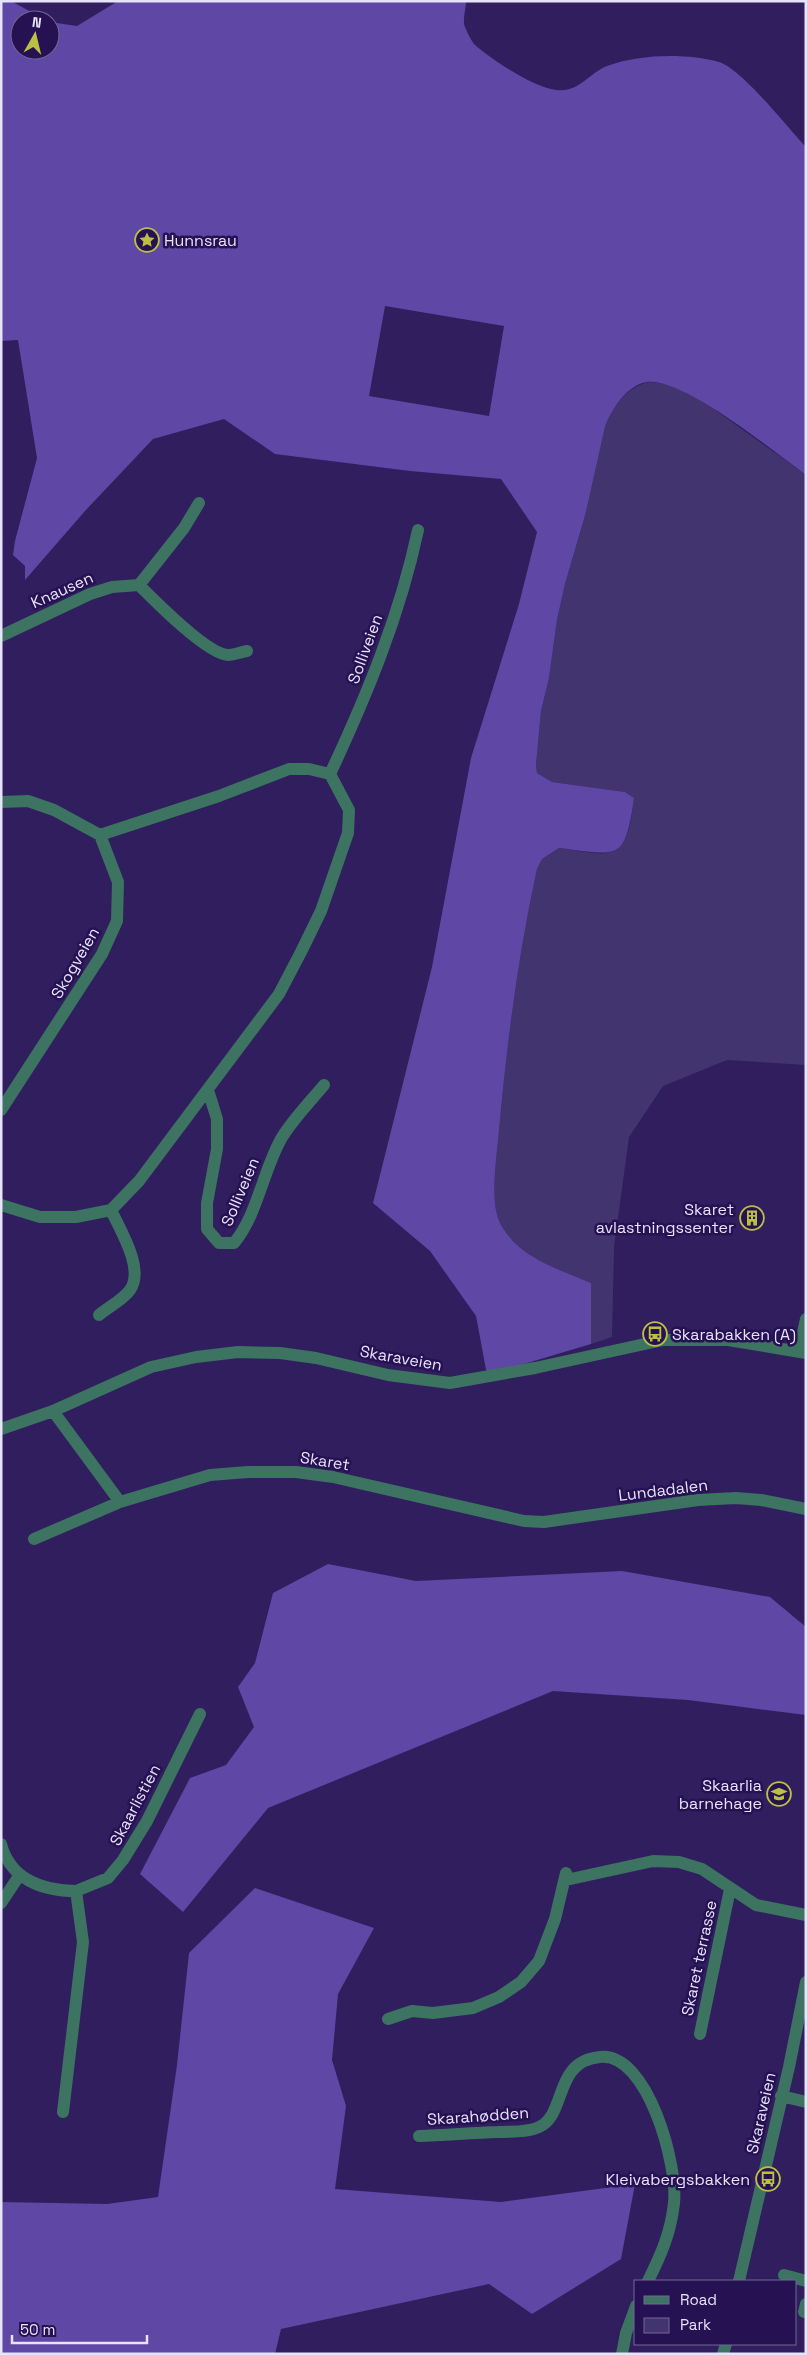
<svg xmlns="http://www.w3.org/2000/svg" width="807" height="2355" viewBox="0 0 807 2355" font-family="'Space Grotesk',sans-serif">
<rect width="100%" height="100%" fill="#301e5e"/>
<path fill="#42356f" d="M 649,382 L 668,384 L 697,397 L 806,475 L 806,1065 L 727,1060 L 663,1086 L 629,1137 L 614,1247 L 612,1337 L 591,1344 L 591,1283 C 561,1270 523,1259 505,1231 C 502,1227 498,1220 497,1214 C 491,1194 497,1153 499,1131 C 507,1042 518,956 537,869 L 542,859 L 559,848 C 569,849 597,855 606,853 C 631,848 631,818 634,798 L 625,792 L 552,782 L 537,773 L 536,765 L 541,711 L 549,678 L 557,620 L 565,584 L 586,512 L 605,427 C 612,407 628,386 649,382 Z"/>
<path fill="#5e47a5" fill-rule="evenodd" d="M 1,1 L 11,1 L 46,20 L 20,20 L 20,50 L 50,50 L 50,22 L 77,26 L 118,1 L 466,1 C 466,9 462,21 465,27 C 467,32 471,40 474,44 C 492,60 533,87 556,90 C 579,93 589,73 607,66 C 639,54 687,53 719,62 C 742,69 788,128 806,147 L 806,475 C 774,452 683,377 647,382 C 627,385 611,410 605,427 L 586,512 L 565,584 L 557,620 L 549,678 L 541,711 L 536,765 L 537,773 L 552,782 L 625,792 L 634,798 C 625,863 618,855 559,848 L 542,859 L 537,869 C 518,956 507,1042 499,1131 C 497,1153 491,1194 497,1214 C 498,1220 502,1227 505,1231 C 523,1259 561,1270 591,1283 L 591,1344 L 487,1375 L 476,1316 L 430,1251 L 373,1203 L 432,967 L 471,758 L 519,604 L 537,532 L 501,479 L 410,471 L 275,454 L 224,419 L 153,439 L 85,511 L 25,580 L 25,566 L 13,555 L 15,541 L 37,458 L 18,340 L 1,341 ZM 385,306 L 504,326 L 489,416 L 369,396 Z
M 328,1564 L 416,1581 L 622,1571 L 770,1597 L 806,1627 L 806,1715 L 688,1700 L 553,1691 L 268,1808 L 183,1912 L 140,1874 L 190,1778 L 226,1765 L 254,1727 L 238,1687 L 255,1663 L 273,1593 Z
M 255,1888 L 374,1928 L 338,1994 L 332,2060 L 346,2106 L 335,2189 L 501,2202 L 635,2184 L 621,2259 L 532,2314 L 489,2284 L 281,2329 L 275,2354 L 1,2354 L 1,2202 L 107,2204 L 158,2197 L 177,2065 L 189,1953 Z"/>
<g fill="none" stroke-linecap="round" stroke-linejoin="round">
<path stroke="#3c7361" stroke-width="12" d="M 139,585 L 184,528 L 199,503
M 1,636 L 90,594 L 112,587 L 139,585 C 155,601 207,654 228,655 C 234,655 241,652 247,651
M 330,774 C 367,695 400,615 418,530
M 1,802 L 28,801 L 54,810 L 100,835 L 118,882 L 117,921 L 102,954 L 1,1110
M 208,1090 L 217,1119 L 217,1149 L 207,1203 L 207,1229 L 219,1243 L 234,1243 C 257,1216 263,1171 281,1139 C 292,1120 310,1102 324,1085
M 1,1205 L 40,1217 L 76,1217 L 111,1210 L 139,1181 L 279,994 L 301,952 L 321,911 L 348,833 L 349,810 L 330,774 L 309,769 L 289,769 L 219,796 L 100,835
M 99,1315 C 108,1307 123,1300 130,1290 C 145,1269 120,1230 111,1210
M 799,1351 L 806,1319
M 53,1411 L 120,1502
M 1,1429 L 53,1411 L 151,1367 L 196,1357 L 238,1352 L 280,1353 L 316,1358 L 388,1375 L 450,1383 L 535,1368 L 663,1340 L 728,1340 L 806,1353
M 34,1539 L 120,1502 L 210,1475 L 248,1472 L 296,1472 L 333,1477 L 524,1521 L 544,1522 L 698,1500 L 736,1498 L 761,1500 L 806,1509
M 1,1844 C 10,1879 42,1891 76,1891
M 566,1880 L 653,1861 L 679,1862 L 702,1869 L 756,1905 L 806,1915
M 1,1903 L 19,1876
M 388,2019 L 412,2011 L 433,2013 L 473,2008 L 499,1997 L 521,1982 L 539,1961 L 555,1919 L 566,1873
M 700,2034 L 730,1889
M 781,2096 L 806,2102
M 63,2112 L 83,1942 L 76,1891 L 108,1878 L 123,1860 L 147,1821 L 200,1714
M 419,2136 C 445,2135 472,2133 498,2132 C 511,2131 527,2133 539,2127 C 567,2115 553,2061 600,2057 C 648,2052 678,2166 674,2203 C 671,2232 661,2255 648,2281
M 784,2275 L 806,2281
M 739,2281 L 789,2067 L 806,1982
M 804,2312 L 806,2304
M 622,2354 L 626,2333 L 636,2306
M 723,2354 L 726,2344"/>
</g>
<defs>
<g id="sight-ring" transform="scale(1.25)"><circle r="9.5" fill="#261252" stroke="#bcbf44" stroke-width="1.5"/><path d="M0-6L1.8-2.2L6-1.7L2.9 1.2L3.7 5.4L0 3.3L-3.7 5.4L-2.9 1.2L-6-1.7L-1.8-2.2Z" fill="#bcbf44"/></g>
<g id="building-ring" transform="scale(1.25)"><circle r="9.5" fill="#261252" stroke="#bcbf44" stroke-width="1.5"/><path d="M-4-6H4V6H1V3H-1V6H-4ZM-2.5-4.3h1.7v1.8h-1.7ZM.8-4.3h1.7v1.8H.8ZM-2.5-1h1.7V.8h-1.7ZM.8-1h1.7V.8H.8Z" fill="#bcbf44"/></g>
<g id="bus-ring" transform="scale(1.25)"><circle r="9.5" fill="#261252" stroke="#bcbf44" stroke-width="1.5"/><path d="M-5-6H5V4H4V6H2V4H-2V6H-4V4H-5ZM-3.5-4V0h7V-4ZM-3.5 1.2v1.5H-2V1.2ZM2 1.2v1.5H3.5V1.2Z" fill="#bcbf44"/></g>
<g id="school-ring" transform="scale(1.25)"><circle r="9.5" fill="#261252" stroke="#bcbf44" stroke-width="1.5"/><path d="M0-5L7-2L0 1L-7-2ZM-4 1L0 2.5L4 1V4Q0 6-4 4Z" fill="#bcbf44"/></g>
</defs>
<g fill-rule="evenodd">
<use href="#sight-ring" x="147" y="240"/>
<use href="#building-ring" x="752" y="1218"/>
<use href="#bus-ring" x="655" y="1334"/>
<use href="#school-ring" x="779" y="1794"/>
<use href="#bus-ring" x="768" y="2179"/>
</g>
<g text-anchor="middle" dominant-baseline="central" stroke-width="5" stroke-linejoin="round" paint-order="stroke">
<g font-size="16" fill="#e6e3fb" stroke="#261252" text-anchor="end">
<text x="164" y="240" text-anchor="start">Hunnsrau</text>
<text x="734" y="1209">Skaret<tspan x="734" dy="18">avlastningssenter</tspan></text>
<text x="672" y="1334" text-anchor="start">Skarabakken (A)</text>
<text x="762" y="1785">Skaarlia<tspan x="762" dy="18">barnehage</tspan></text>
<text x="750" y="2179">Kleivabergsbakken</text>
</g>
<g font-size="16" fill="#e6e3fb" stroke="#261252">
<text transform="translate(62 590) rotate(-24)">Knausen</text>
<text transform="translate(365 649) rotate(-70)">Solliveien</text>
<text transform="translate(75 963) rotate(-60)">Skogveien</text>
<text transform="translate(240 1192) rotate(-67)">Solliveien</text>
<text transform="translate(401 1358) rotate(10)">Skaraveien</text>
<text transform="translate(325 1461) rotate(9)">Skaret</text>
<text transform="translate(663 1490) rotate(-7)">Lundadalen</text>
<text transform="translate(135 1805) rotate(-62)">Skaarlistien</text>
<text transform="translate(699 1958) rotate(-78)">Skaret terrasse</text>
<text transform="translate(761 2113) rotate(-77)">Skaraveien</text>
<text transform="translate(478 2116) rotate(-4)">Skarahødden</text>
</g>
</g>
<rect width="807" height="2355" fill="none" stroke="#e6e3fb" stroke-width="5"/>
<rect x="634" y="2280" width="162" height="65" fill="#261252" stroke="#736696"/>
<rect x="644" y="2296" width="25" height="8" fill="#3c7361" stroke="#736696"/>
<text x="680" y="2305" font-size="15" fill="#e6e3fb">Road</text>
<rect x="644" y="2318" width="25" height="15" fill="#42356f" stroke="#736696"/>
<text x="680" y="2330" font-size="15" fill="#e6e3fb">Park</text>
<g transform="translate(35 35) rotate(8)"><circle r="24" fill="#261252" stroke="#736696"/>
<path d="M0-4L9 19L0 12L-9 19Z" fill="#bcbf44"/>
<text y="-8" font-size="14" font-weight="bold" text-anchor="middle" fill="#e6e3fb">N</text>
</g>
<path d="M12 2335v8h135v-8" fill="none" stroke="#e6e3fb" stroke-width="2.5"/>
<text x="20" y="2335" font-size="15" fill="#e6e3fb" stroke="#261252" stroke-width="4" paint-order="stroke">50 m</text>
</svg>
